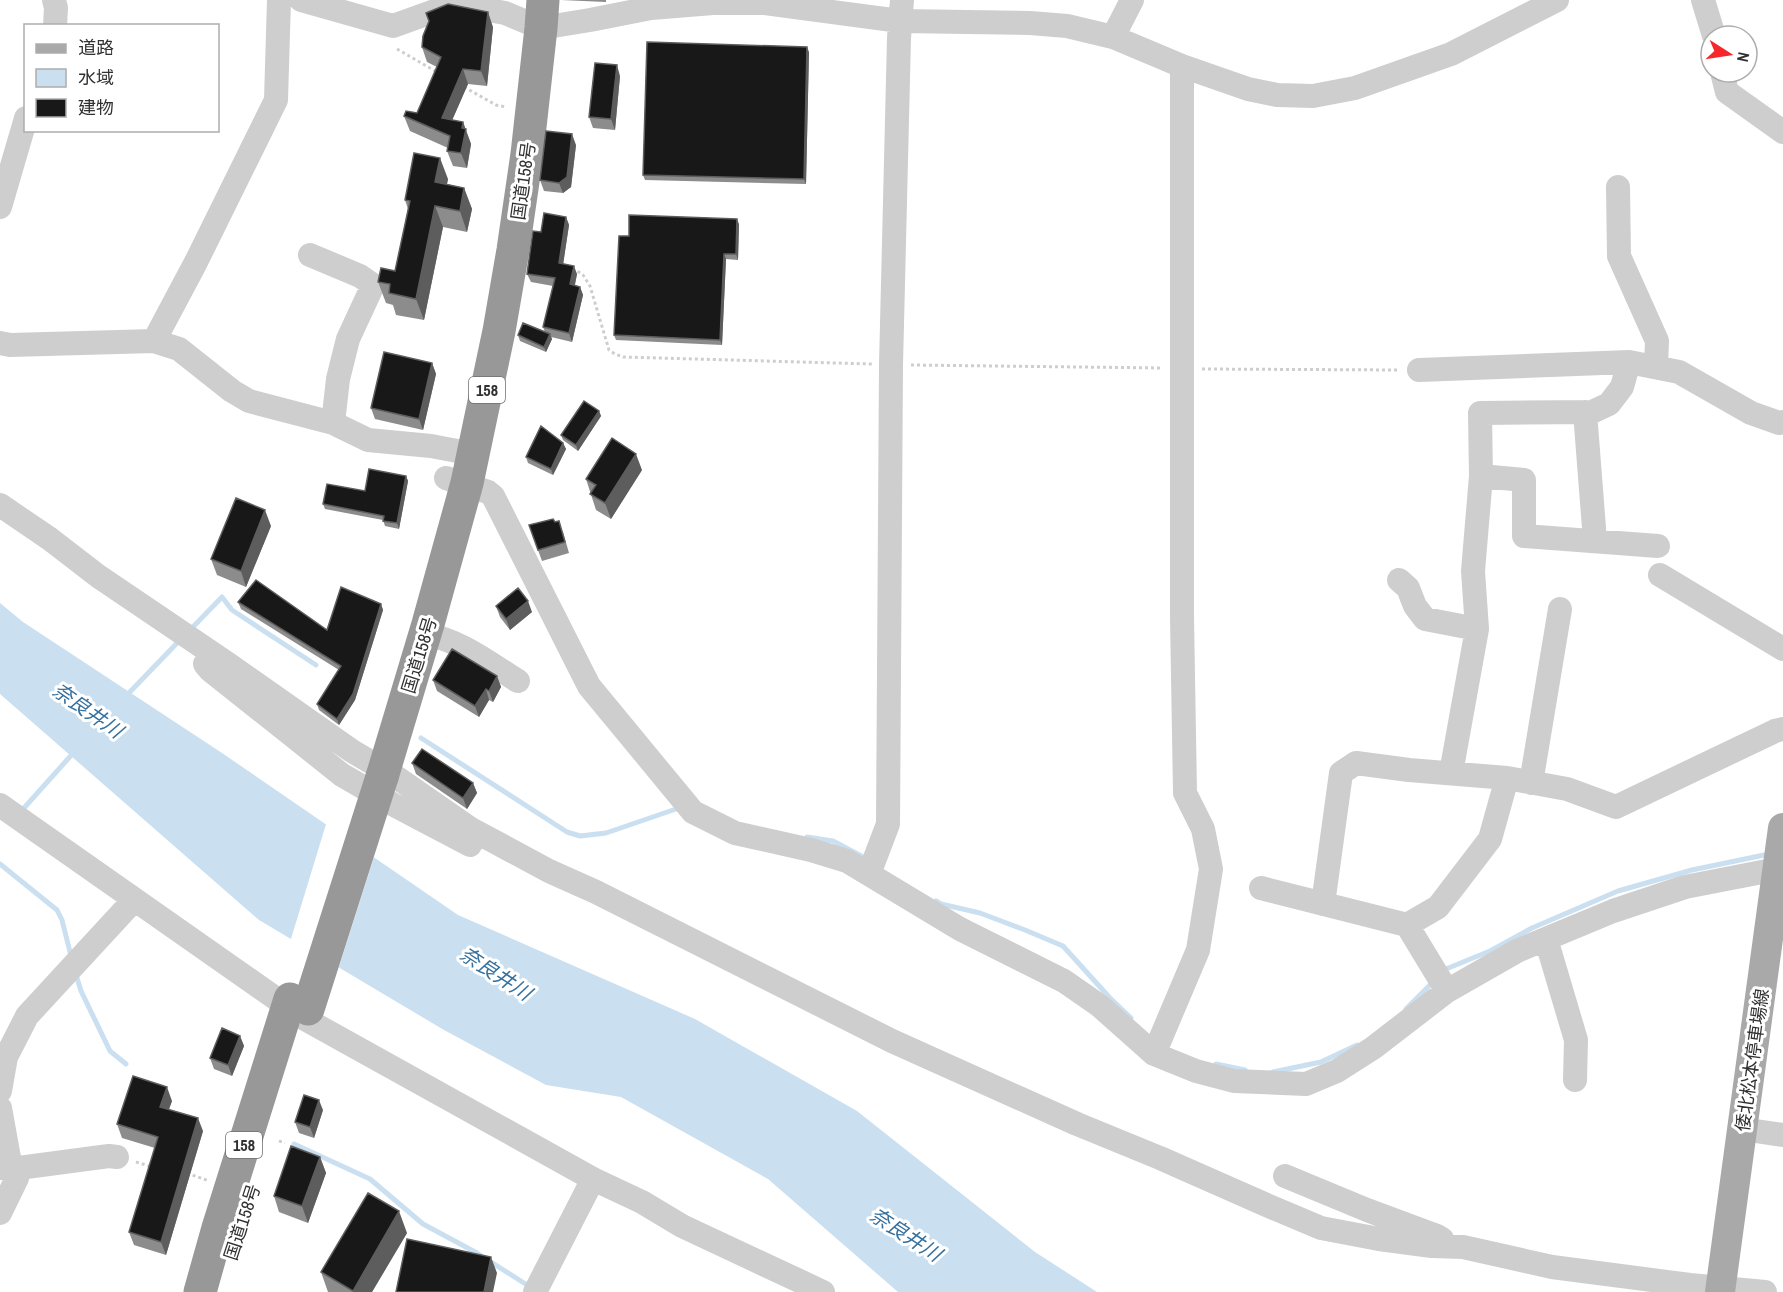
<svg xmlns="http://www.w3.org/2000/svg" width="1783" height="1292" viewBox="0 0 1783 1292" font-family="'Archivo Narrow','Noto Sans JP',sans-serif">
<rect width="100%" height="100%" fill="#fff"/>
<path fill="#cadff0" d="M 0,603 L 23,622 L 222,753 L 458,915 L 695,1019 L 857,1111 L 1035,1252 L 1097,1292 L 898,1292 L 768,1179 L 621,1097 L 546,1085 L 444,1030 L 259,920 L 0,694 Z"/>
<path fill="#fff" d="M 327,821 L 375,854 L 338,970 L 290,942 Z"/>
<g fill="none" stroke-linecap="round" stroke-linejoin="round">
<path stroke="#cadff0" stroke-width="5" d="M 189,631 L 222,597 L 232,610 L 316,665
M 126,696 L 180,640
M 421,738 L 567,832 L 580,836 L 606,833 L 676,809
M 24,808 L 75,751
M 807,837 L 833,841 L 867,859
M 0,864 L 57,910 L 62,920 L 71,956
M 936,901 L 941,904 L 980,913 L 1025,930 L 1063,946 L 1110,998 L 1131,1018
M 1442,973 L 1446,969 L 1490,951 L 1532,928 L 1618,891 L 1692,870 L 1769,854
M 77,978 L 81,991 L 110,1051 L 126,1064
M 1406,1009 L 1433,982
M 1216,1064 L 1245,1070
M 1273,1072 L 1321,1062 L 1357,1045
M 294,1144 L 370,1179 L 423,1224 L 477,1253 L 527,1285"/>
<path stroke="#cecece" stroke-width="3" stroke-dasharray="3 3" stroke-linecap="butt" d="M 397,49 L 437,72
M 464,87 L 496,105 L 506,107
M 572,270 L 576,270 L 583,275 L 590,286 L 609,350 L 615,354 L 623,357 L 872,364
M 911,365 L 1162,368
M 1202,369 L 1399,370
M 279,1141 L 285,1143
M 136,1162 L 152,1167
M 187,1173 L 209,1181"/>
<path stroke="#cecece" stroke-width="24" d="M 54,0 L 56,8 L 55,26
M 301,0 L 393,26 L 454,4 L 505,13 L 541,28 L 590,20 L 651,8 L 713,3 L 765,3 L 900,21 L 1030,23 L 1067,26 L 1113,37 L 1182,66 L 1248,89 L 1277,95 L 1313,96 L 1355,88 L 1451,54 L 1557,0
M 1703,0 L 1714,36
M 1113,37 L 1132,0
M 1722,72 L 1727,92 L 1783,132
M 1618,187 L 1619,256 L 1657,341 L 1656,367
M 0,207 L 26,118
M 310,255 L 360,276 L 373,285 L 348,339 L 338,379 L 333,423
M 154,341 L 196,262 L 276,100 L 279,0
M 0,343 L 10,345 L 154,341 L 179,349 L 232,391 L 249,401 L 333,423 L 368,440 L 431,446 L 473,454
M 1419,370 L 1629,362 L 1679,372 L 1751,413 L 1779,423 L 1783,422
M 1585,412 L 1595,541
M 1481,476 L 1524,480 L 1524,536 L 1658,546
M 446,478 L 488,492 L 493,496 L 589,686 L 693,812 L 735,833 L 811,850 L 847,861 L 960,929 L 1064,981 L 1100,1006 L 1154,1054 L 1196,1071 L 1234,1081 L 1306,1084 L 1337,1071 L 1373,1048 L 1447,991 L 1517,951 L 1613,911 L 1685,887 L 1783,868
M 0,505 L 50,539 L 98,576 L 228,664 L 352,751 L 396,777 L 471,829 L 549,871 L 596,892 L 892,1041 L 1077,1124 L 1160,1158 L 1271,1207 L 1321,1228 L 1379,1239 L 1432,1246 L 1463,1247 L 1552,1267 L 1690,1285 L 1765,1292
M 1660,575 L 1783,649
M 1399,580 L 1408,588 L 1415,606 L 1425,619 L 1477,629
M 425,634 C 460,640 489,663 518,681
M 205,664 L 210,670 L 342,775 L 392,804 L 470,845
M 1451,773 L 1477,629 L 1473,571 L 1481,476 L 1480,413 L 1592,412 L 1609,404 L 1622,387 L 1629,362
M 1531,783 L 1560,609
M 0,805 L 288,1007
M 869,874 L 888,824 L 891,365 L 899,38 L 902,0
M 1261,888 L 1407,925 L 1447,991
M 1323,904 L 1341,773 L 1356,763 L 1409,770 L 1507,778 L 1567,789 L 1616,807 L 1775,731 L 1783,729
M 1407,925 L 1438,907 L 1490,839 L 1507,778
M 1546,939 L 1576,1040 L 1575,1080
M 305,1019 L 593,1179 L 642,1202 L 682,1226 L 823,1292
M 1154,1054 L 1198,950 L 1211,869 L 1203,829 L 1185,793 L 1182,617 L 1182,66
M 0,1091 L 6,1057 L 27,1016 L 134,900
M 0,1108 L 11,1169 L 17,1178 L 0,1213
M 1742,1129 L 1783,1135
M 0,1168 L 11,1169 L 109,1156 L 117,1157
M 1285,1176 L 1367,1210 L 1437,1236 L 1442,1239
M 535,1292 L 593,1179"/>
<path stroke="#a9a9a9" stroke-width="30" d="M 1720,1292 L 1783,828"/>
<path stroke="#989898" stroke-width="33" d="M 382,777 L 428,624 L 467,483 L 499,331 L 513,250 L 527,154 L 541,28 L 543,0
M 200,1292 L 218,1228 L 290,999"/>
<path stroke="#989898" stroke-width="33" d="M 308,1009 L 382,777"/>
</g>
<path fill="#8c8c8c" d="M 561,0 L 606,0 L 606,2 Z
M 426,13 L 493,27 L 487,86 L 468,84 L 452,120 L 463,122 L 471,144 L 467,168 L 453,166 L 447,151 L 448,148 L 410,131 L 404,116 L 417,113 L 437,67 L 427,62 L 422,47 L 429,22 Z
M 809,52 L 806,184 L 645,180 L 643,175 Z
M 620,76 L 615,130 L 593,128 L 589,117 Z
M 576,145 L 571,187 L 563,193 L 544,191 L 540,180 Z
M 448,179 L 447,184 L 464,188 L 472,209 L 467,232 L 443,227 L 424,320 L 396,315 L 393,305 L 386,303 L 378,282 L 395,271 L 408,209 L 405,200 Z
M 566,217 L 569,225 L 563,264 L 577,274 L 575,285 L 580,287 L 583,295 L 572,342 L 551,337 L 552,339 L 546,352 L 520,341 L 518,335 L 545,332 L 543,327 L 553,286 L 531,282 L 527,274 L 541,232 Z
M 739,224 L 738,260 L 726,259 L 722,345 L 616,340 L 614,335 L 629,236 Z
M 432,363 L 436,374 L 423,430 L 375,419 L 371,408 Z
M 599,411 L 601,416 L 578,451 L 563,440 L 561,435 Z
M 563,443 L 566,449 L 553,475 L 528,463 L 526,457 Z
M 642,470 L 611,519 L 596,510 L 586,479 Z
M 406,476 L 408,481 L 399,529 L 385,526 L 383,520 L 325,509 L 323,504 L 365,491 Z
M 555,522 L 563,532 L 569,553 L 542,561 L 529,525 Z
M 271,526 L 246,587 L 217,575 L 211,559 Z
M 238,602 L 327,630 L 381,604 L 383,610 L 355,700 L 339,725 L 319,710 L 317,704 L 339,670 L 241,609 Z
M 496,606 L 532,612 L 510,630 L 500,617 Z
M 497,676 L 501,687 L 493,702 L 489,700 L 479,717 L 437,691 L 433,680 Z
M 412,763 L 473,783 L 477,793 L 467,809 L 416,774 Z
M 240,1036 L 244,1046 L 232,1076 L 214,1069 L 210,1058 Z
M 172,1101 L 169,1109 L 203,1131 L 166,1255 L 134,1245 L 129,1232 L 155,1148 L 122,1138 L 117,1124 Z
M 323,1110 L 314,1138 L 299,1133 L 295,1122 Z
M 320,1157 L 326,1173 L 308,1223 L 279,1212 L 274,1196 Z
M 407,1233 L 372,1292 L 328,1292 L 321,1272 Z"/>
<path fill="#5d5d5d" d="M 488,12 L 493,27 L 487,86 L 481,71 Z
M 807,47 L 809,52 L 806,184 L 804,179 Z
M 617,65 L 620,76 L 615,130 L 611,119 Z
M 463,69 L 468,84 L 447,132 L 442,118 Z
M 463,122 L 471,144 L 467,168 L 461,153 L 462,128 Z
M 572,134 L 576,145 L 571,187 L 563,193 L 559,183 Z
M 440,158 L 448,179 L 443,203 L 435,182 Z
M 464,188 L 472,209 L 467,232 L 460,211 Z
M 435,206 L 443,227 L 424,320 L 416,299 Z
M 566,217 L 569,225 L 562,272 L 559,263 Z
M 737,219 L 739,224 L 738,260 L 736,254 Z
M 724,254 L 726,259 L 722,345 L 720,340 Z
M 574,266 L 577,274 L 573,293 L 570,284 Z
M 580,287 L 583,295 L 572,342 L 569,333 Z
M 550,334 L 552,339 L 546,352 L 544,347 Z
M 432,363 L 436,374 L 423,430 L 419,419 Z
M 599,411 L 601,416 L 578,451 L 576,445 Z
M 563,443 L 566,449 L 553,475 L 551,469 Z
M 636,454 L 642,470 L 611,519 L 605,503 Z
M 406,476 L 408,481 L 399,529 L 397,523 Z
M 265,510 L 271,526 L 246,587 L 241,571 Z
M 528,601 L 532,612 L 510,630 L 506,619 Z
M 381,604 L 383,610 L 355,700 L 339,725 L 337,719 Z
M 497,676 L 501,687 L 493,702 L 489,691 Z
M 486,689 L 489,700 L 479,717 L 475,706 Z
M 473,783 L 477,793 L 467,809 L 463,798 Z
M 240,1036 L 244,1046 L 232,1076 L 228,1065 Z
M 167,1087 L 172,1101 L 165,1120 L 160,1107 Z
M 319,1100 L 323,1110 L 314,1138 L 310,1127 Z
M 198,1118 L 203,1131 L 166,1255 L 161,1242 Z
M 320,1157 L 326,1173 L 308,1223 L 302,1206 Z
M 399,1211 L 407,1233 L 372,1292 L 354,1292 L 353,1291 Z
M 491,1257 L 497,1273 L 493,1292 L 484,1292 Z"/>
<path fill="#181818" stroke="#5d5d5d" stroke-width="1.5" d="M 448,4 L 488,12 L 481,71 L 463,69 L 442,118 L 463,122 L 462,128 L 466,129 L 461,153 L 447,151 L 450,136 L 404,116 L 406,111 L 417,113 L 441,57 L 422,47 L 423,36 L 429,21 L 426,13 Z
M 647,42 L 807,47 L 804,179 L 643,175 Z
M 595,63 L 617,65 L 611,119 L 589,117 Z
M 546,131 L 572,134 L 567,177 L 559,183 L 540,180 Z
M 414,153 L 440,158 L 435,182 L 464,188 L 460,211 L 435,206 L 416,299 L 389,293 L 390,284 L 378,282 L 381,268 L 395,271 L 410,201 L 405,200 Z
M 544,213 L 566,217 L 559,263 L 574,266 L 570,284 L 580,287 L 569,333 L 543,327 L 555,278 L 527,274 L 533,231 L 541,232 Z
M 629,215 L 737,219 L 736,254 L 724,254 L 720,340 L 614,335 L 619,236 L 629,236 Z
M 523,323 L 550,334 L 544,347 L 518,335 Z
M 384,352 L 432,363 L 419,419 L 371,408 Z
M 584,401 L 599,411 L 576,445 L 561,435 Z
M 541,426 L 563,443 L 551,469 L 526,457 Z
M 612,438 L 636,454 L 605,503 L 590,494 L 596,485 L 586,479 Z
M 369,469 L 406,476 L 397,523 L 383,521 L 384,516 L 323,504 L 327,484 L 365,491 Z
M 236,498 L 265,510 L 241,571 L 211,559 Z
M 553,519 L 555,522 L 559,521 L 565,542 L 538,550 L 529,525 Z
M 256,580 L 327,630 L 341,587 L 381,604 L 353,694 L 337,719 L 317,704 L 341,666 L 238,602 Z
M 518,588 L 528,601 L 506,619 L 496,606 Z
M 452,649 L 497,676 L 489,691 L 486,689 L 475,706 L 433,680 Z
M 422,749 L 473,783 L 463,798 L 412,763 Z
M 222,1028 L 240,1036 L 228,1065 L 210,1058 Z
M 133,1076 L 167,1087 L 160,1107 L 198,1118 L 161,1242 L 129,1232 L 158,1137 L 117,1124 Z
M 304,1095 L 319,1100 L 310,1127 L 295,1122 Z
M 291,1146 L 320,1157 L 302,1206 L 274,1196 Z
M 368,1193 L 399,1211 L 353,1291 L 321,1272 Z
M 407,1239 L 491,1257 L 484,1292 L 396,1292 Z"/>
<g text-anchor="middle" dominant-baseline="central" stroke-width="6" stroke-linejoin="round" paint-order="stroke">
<g fill="#fff" stroke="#6f6f6f" stroke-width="1.5">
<rect x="469" y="377" width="36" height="26" rx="4.5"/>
<rect x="226" y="1132" width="36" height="26" rx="4.5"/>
</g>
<g font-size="16" font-weight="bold" fill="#313131">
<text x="487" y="390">158</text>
<text x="244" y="1145">158</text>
</g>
<g font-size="18" fill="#313131" stroke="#fff">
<text transform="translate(523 181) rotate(-82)">国道158号</text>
<text transform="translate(419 655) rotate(-73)">国道158号</text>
<text transform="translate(1752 1060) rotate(-82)">倭北松本停車場線</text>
<text transform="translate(242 1222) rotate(-72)">国道158号</text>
</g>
<g font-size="20" font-style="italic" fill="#36709d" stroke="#fff">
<text transform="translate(88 710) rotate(35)">奈良井川</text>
<text transform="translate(496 973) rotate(33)">奈良井川</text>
<text transform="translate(906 1234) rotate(33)">奈良井川</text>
</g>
</g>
<rect x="24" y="24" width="195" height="108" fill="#ffffff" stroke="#adadad" stroke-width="1.5"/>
<rect x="36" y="44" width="30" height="9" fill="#a9a9a9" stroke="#adadad" stroke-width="1.5"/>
<text x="78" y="54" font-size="18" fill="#313131">道路</text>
<rect x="36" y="69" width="30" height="18" fill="#cadff0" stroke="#adadad" stroke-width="1.5"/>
<text x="78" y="84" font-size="18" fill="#313131">水域</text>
<rect x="36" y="99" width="30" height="18" fill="#181818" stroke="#adadad" stroke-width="1.5"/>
<text x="78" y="114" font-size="18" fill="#313131">建物</text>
<g transform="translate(1729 54) rotate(102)"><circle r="28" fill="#ffffff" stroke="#adadad" stroke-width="1.5"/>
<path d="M0-4.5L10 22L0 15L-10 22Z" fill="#f6262b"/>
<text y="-9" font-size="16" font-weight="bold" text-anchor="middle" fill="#313131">N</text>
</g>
</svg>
